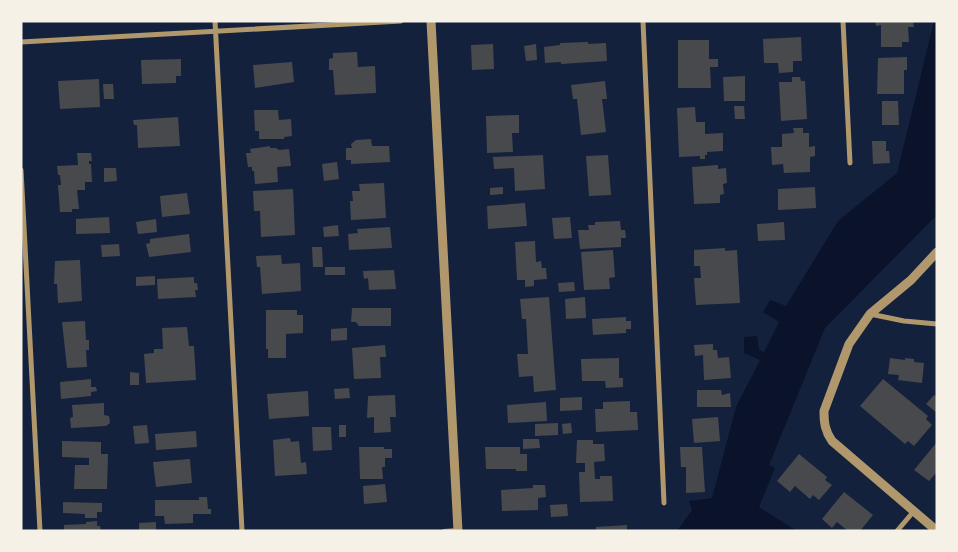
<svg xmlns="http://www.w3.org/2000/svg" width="958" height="552" viewBox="0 0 958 552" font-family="'DM Sans',sans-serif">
<rect width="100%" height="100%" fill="#14213d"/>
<path fill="#0b132b" d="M 934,21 L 937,21 L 937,211 L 935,217 L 825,328 L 769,465 L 775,468 L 759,507 L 797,531 L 677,531 L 692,510 L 689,501 L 712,498 L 736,407 L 760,360 L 744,353 L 744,337 L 757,336 L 759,350 L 764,352 L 779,322 L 763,312 L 770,300 L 786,306 L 838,221 L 897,173 Z"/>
<path fill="#48494c" d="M 875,21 L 913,21 L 914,27 L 908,27 L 909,42 L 902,42 L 902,47 L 881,47 L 881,25 L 876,26 Z
M 801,37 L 802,61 L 793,61 L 793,72 L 779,73 L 778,63 L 764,63 L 763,39 Z
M 678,40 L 709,40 L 709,59 L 718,59 L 718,67 L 710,67 L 711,88 L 678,88 Z
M 588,42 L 588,44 L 606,43 L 607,61 L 561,64 L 561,62 L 545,63 L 544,47 L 560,45 L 560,43 Z
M 493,44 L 494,69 L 472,70 L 471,45 Z
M 536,44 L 537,60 L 526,61 L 524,46 Z
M 357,52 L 358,67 L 375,66 L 376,93 L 335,95 L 333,70 L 329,70 L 329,59 L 333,58 L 333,53 Z
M 907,57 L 907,70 L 904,70 L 904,94 L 877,94 L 878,58 Z
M 181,59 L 181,76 L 176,76 L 176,83 L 142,84 L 141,60 Z
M 292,62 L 294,82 L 255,88 L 253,65 Z
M 745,76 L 745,101 L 724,101 L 723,77 Z
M 792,77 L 800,77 L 801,81 L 805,81 L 807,119 L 781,121 L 779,82 L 792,82 Z
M 99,79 L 100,107 L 60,109 L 58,81 Z
M 605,81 L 607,99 L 602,99 L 606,132 L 581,135 L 577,99 L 573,99 L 571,85 Z
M 103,84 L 113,84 L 114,99 L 104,99 Z
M 882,101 L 898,101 L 899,125 L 882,125 Z
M 734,106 L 744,106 L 745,119 L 735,119 Z
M 695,107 L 696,122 L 705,122 L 705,134 L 723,133 L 723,151 L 707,152 L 707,155 L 705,155 L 705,159 L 700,159 L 700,156 L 679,157 L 677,108 Z
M 254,110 L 278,110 L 279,120 L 291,119 L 292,136 L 284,137 L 284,139 L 259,139 L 259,131 L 255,131 Z
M 519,115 L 519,133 L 512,133 L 513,152 L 487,153 L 486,116 Z
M 178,117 L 180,146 L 138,148 L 137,125 L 134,125 L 133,120 Z
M 793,128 L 803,128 L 803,133 L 809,133 L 809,147 L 815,146 L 815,156 L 810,157 L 810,172 L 784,173 L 783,164 L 772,165 L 771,147 L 782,147 L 782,134 L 794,133 Z
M 371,139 L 372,146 L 389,146 L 390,162 L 351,164 L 351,160 L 346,160 L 346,148 L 352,148 L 351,144 L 356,140 Z
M 872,141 L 886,141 L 886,151 L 889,151 L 890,163 L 873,164 Z
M 270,146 L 270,148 L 276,148 L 279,150 L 289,149 L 291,166 L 277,167 L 278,182 L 255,184 L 254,171 L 252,171 L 252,167 L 248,167 L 246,153 L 251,153 L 250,149 Z
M 77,153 L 91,153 L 92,161 L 89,161 L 89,164 L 91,164 L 92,182 L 85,182 L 85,190 L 77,190 L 79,209 L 72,209 L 72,212 L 60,212 L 58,185 L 61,185 L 60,175 L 58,175 L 57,166 L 78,165 Z
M 543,155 L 545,189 L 515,191 L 514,168 L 494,169 L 493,157 Z
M 608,155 L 611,195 L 589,196 L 586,156 Z
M 337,162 L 339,179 L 324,181 L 322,164 Z
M 718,165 L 718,169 L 726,168 L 727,183 L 723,184 L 724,194 L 720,195 L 720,203 L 694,204 L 692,167 Z
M 104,168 L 116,168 L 117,181 L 104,182 Z
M 384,183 L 386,218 L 351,220 L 350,201 L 353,201 L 352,191 L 360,191 L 359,184 Z
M 503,187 L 503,194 L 490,195 L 490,188 Z
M 815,187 L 816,208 L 778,210 L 778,189 Z
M 293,189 L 295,235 L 261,237 L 260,211 L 254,211 L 253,191 Z
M 187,193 L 190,214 L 162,217 L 160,196 Z
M 525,203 L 527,226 L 488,229 L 487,206 Z
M 109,217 L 110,233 L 76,234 L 76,219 Z
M 570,217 L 572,238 L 554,239 L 552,218 Z
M 156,219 L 157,232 L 138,234 L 136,222 Z
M 620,221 L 621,230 L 625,230 L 626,238 L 621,238 L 621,247 L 580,249 L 578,230 L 589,230 L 588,225 L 595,225 L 595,222 Z
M 784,222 L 785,240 L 758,241 L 757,224 Z
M 338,225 L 339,236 L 324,237 L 323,227 Z
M 390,227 L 392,248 L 349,250 L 348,234 L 358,233 L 357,229 Z
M 189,234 L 191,252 L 149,257 L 146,244 L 150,243 L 150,239 Z
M 535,241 L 536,262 L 541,261 L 542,268 L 546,268 L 547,279 L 534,280 L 534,286 L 525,287 L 525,280 L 517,280 L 515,242 Z
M 119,244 L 120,256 L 102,257 L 101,245 Z
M 312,247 L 322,247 L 323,267 L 313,267 Z
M 725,248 L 725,251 L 737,250 L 740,303 L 696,305 L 694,278 L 701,278 L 700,266 L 694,266 L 694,250 Z
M 613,250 L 615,277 L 609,278 L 610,289 L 584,290 L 581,252 Z
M 281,255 L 282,264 L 300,263 L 301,291 L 262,294 L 260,267 L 257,267 L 256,256 Z
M 80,260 L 82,301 L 58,303 L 57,284 L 54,284 L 55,261 Z
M 325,267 L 345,267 L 345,275 L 325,275 Z
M 394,270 L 396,289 L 369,290 L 368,278 L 364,279 L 363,271 Z
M 155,276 L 155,285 L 136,286 L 136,277 Z
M 194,277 L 194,283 L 197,283 L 198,290 L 195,290 L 196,297 L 158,299 L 157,279 Z
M 574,282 L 575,291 L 559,292 L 558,283 Z
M 549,297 L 556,390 L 534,392 L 533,376 L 519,377 L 517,354 L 528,354 L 526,319 L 522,319 L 520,299 Z
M 585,297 L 586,318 L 566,319 L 565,299 Z
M 352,308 L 391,308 L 391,326 L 359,326 L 356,322 L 351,322 Z
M 266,310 L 297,310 L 297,315 L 303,315 L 303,333 L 286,334 L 286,358 L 268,358 L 268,349 L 266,349 Z
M 626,317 L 626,321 L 631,321 L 631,329 L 626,329 L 626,333 L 593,335 L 592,319 Z
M 85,321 L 86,340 L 89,340 L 89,350 L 86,350 L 87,367 L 67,368 L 62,322 Z
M 187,327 L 189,346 L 194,346 L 196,380 L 146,383 L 144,354 L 154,353 L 154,349 L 163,349 L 162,328 Z
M 347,328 L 347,340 L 331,341 L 331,329 Z
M 713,344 L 713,350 L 717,350 L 718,358 L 729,357 L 731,378 L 704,380 L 703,355 L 695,356 L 694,345 Z
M 385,345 L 386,357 L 380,357 L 381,378 L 354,379 L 352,348 Z
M 619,358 L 619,378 L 623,378 L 623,387 L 606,388 L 605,381 L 582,381 L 581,359 Z
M 890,358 L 905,360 L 905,358 L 914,359 L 914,362 L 924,363 L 922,383 L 898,380 L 899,375 L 888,374 Z
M 130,372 L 139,373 L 139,385 L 130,385 Z
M 91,379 L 91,387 L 96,387 L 97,391 L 91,392 L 91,396 L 61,399 L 60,382 Z
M 883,379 L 928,416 L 926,419 L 932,425 L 914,446 L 908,441 L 905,444 L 860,406 Z
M 349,388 L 350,398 L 335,399 L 334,389 Z
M 697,390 L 721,390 L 722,395 L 730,393 L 731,407 L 697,407 Z
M 308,391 L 309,416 L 269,419 L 267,394 Z
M 395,395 L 396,417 L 390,417 L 391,432 L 374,433 L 374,417 L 367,418 L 368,396 Z
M 934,395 L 937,397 L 937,413 L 926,404 Z
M 582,397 L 582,410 L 560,411 L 560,398 Z
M 630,401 L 630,412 L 637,412 L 638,430 L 596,432 L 595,409 L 603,409 L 603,402 Z
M 546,402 L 547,421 L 508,423 L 507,405 Z
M 104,403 L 104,415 L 109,416 L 110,423 L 106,426 L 71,428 L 70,418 L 73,417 L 72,405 Z
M 718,417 L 720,441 L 694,443 L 692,419 Z
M 558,423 L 558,435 L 535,436 L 535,424 Z
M 571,423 L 572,433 L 563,434 L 562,424 Z
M 147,425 L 149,443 L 135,444 L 133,426 Z
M 339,425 L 346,425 L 346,437 L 339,437 Z
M 312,427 L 331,427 L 332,450 L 313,451 Z
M 196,431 L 197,447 L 156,450 L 155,434 Z
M 290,438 L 291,442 L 299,441 L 301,463 L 306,462 L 307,474 L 275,476 L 273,440 Z
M 523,439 L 539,439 L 540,448 L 523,449 Z
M 577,440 L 593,440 L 593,444 L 604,444 L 605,461 L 594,462 L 595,479 L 600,479 L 600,476 L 612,476 L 613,501 L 580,502 L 579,472 L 585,472 L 585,463 L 576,463 Z
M 62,441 L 101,442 L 101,454 L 108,454 L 107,489 L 74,489 L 75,465 L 89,465 L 89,458 L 62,457 Z
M 937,442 L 937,472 L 929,481 L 914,470 Z
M 359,447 L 384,447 L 384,449 L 392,449 L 392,458 L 385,458 L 385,467 L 382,467 L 383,479 L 360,479 Z
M 485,447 L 520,447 L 520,454 L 527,454 L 527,471 L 516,471 L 516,469 L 486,469 Z
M 680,447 L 702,447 L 705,492 L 686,493 L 686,467 L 681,467 Z
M 799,454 L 827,477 L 825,480 L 832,485 L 819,500 L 813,495 L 810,499 L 795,486 L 790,492 L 777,481 Z
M 190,459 L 192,483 L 156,487 L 153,462 Z
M 385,484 L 387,502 L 364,504 L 363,486 Z
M 533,485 L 545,485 L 546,497 L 538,498 L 538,510 L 502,511 L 501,490 L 533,488 Z
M 844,492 L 873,515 L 860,531 L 848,531 L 837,522 L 832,528 L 822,519 Z
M 199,497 L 207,497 L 208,509 L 211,509 L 211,514 L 193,514 L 193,523 L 165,524 L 164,516 L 155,516 L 155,500 L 199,500 Z
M 63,502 L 102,503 L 102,512 L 97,512 L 97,518 L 85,518 L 85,514 L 63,513 Z
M 567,504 L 568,516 L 551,517 L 550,505 Z
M 97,521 L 97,526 L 100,526 L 101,531 L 64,531 L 64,525 L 86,524 L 86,522 Z
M 156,522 L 156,531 L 139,531 L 139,523 Z
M 627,525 L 627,531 L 596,531 L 596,527 Z"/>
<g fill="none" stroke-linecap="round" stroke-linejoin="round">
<path stroke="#b1986c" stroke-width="4" d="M 444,531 L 458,530"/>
<path stroke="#b1986c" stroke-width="5" d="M 215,21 L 242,531
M 643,21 L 664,503
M 843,21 L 850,163
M 21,42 L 401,21
M 21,170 L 40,531
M 870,314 L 904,321 L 937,324
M 897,531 L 914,511"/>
<path stroke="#b1986c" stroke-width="9" d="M 431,21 L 458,531
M 937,252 L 911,280 L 870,314 L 849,344 L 824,411 C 824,423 825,431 832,441 L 937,531"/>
</g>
<rect width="958" height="552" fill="none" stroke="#f6f1e7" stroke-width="45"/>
</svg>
